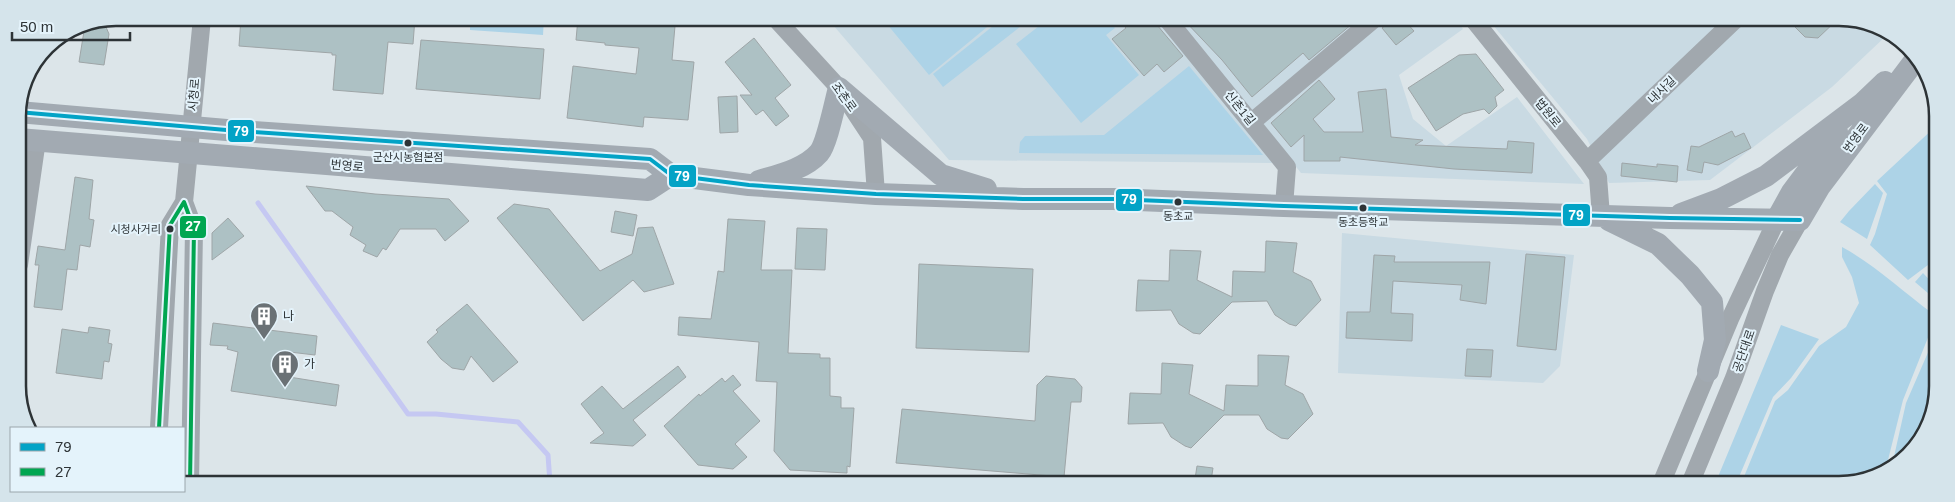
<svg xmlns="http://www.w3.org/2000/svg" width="1955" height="502" viewBox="0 0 1955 502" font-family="Helvetica,'Noto Sans KR',sans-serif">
<rect width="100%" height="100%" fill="#dce5e9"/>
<path fill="#c9dae3" d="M 827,18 L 1157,19 L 1275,163 L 949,160 Z
M 1178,19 L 1455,19 L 1463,29 L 1399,75 L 1413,119 L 1446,146 L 1517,97 L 1584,184 L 1301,173 Z
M 1488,19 L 1858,19 L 1887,35 L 1832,87 L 1710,180 L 1609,183 L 1587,139 Z
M 1342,233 L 1574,255 L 1560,366 L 1543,383 L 1338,373 Z"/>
<path fill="#add3e7" d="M 470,18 L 544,18 L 543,35 L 470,30 Z
M 882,18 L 998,18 L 929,75 Z
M 1003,18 L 1030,19 L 943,87 L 933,74 Z
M 1048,19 L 1107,19 L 1115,28 L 1106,35 L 1139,75 L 1081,123 L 1016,44 Z
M 1189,66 L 1263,155 L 1019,153 L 1020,142 L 1025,136 L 1104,135 Z
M 1936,126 L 1936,259 L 1908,280 L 1870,245 L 1875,234 L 1887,194 L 1877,181 Z
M 1875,184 L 1883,193 L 1867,239 L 1840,222 L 1849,211 Z
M 1842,247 C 1875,265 1902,291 1932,313 L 1929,335 L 1903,400 L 1888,460 L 1890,466 L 1845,484 L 1741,484 L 1775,401 L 1788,390 L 1819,346 L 1846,327 L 1859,303 L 1852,277 L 1842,257 Z
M 1936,263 L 1936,285 L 1929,277 L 1930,268 Z
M 1923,273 L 1936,287 L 1936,300 L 1915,282 Z
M 1781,325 L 1819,339 L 1791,378 L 1773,397 L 1736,484 L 1715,484 Z
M 1936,334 L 1936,405 L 1904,460 L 1895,464 L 1893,461 L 1906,403 Z"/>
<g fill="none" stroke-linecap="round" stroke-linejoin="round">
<path stroke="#c5c8f2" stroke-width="5" d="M 258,203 L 408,414 L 436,414 L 518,422 L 548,455 L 550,483"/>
</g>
<path fill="#adc1c4" stroke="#9ea5a7" d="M 241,18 L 415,18 L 413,44 L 388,42 L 383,94 L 333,90 L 336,55 L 332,55 L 332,53 L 239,46 Z
M 578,18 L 652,18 L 666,20 L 666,25 L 675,26 L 672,60 L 694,62 L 688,120 L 644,117 L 643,127 L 567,118 L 573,66 L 636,74 L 639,48 L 605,45 L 605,43 L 576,40 Z
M 1118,19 L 1152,19 L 1183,56 L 1164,72 L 1157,64 L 1144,76 L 1112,39 L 1126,28 Z
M 1183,19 L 1358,19 L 1309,60 L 1303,53 L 1252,97 L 1222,60 Z
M 1393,19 L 1403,19 L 1414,31 L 1396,45 L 1382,28 Z
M 1787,19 L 1838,19 L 1818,38 L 1805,37 Z
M 91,25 L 106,27 L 109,34 L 104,65 L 79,62 L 84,31 Z
M 754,38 L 791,85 L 775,98 L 789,116 L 776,126 L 763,110 L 756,115 L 740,95 L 752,95 L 725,62 Z
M 421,40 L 544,49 L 540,99 L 416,89 Z
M 1476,54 L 1504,90 L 1495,97 L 1497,106 L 1489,114 L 1484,109 L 1463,114 L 1436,131 L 1408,88 L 1459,55 Z
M 1319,80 L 1335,99 L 1313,119 L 1324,132 L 1363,132 L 1358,92 L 1386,89 L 1391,137 L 1423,140 L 1415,145 L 1507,149 L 1508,141 L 1534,143 L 1532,173 L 1454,169 L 1340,157 L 1340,161 L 1304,161 L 1304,135 L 1291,147 L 1271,123 Z
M 737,96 L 738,132 L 720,133 L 718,97 Z
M 1732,131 L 1735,137 L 1744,133 L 1751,148 L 1718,165 L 1704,162 L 1702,173 L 1687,170 L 1691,146 L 1699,147 Z
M 1622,163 L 1657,167 L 1657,164 L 1678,166 L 1677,182 L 1621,176 Z
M 75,177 L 93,180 L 89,219 L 94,220 L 90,247 L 80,245 L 77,270 L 67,269 L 62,310 L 34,307 L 39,265 L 35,265 L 38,246 L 65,250 Z
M 306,186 L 375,194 L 449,199 L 469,221 L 445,241 L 436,229 L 400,229 L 386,250 L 383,248 L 377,257 L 363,251 L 366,245 L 350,235 L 353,227 L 332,211 L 325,211 Z
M 514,204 L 549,209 L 600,271 L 632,254 L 638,228 L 653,227 L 674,284 L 644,292 L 633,280 L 583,321 L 497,218 Z
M 615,211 L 637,215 L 633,236 L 611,232 Z
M 228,218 L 244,236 L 212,260 L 212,233 Z
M 728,219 L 765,221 L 761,270 L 792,270 L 788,353 L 820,354 L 820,358 L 830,358 L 830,396 L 841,397 L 841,408 L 854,408 L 850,467 L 847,466 L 847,473 L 790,470 L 774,451 L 777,382 L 756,381 L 759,342 L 678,335 L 679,317 L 711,319 L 718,271 L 724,272 Z
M 797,228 L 827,229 L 825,270 L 795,269 Z
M 1266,241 L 1297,243 L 1293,272 L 1311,281 L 1321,300 L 1296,326 L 1289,324 L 1275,315 L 1267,301 L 1232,302 L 1200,334 L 1193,333 L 1179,324 L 1171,310 L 1136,311 L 1138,280 L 1169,281 L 1170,250 L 1201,251 L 1197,280 L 1232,297 L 1233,271 L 1265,272 Z
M 1526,254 L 1565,257 L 1556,350 L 1517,346 Z
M 1374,255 L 1395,256 L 1394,262 L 1490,262 L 1486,304 L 1460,300 L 1462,285 L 1393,281 L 1391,313 L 1413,314 L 1412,341 L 1346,338 L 1347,312 L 1370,312 Z
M 919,264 L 1033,269 L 1029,352 L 916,348 Z
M 467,304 L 518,362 L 493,382 L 471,356 L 464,370 L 452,368 L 441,359 L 427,342 L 438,332 L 436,330 Z
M 213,323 L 317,336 L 315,355 L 281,351 L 283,376 L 339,385 L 336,406 L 231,391 L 238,352 L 227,349 L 228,346 L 210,345 Z
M 89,327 L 110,330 L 108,343 L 112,344 L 109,362 L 104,361 L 102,379 L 56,373 L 62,329 L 88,333 Z
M 1467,349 L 1493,350 L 1491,377 L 1465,376 Z
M 1258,355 L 1289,356 L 1285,385 L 1303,394 L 1313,414 L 1288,439 L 1281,438 L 1267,429 L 1259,415 L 1224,415 L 1191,448 L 1185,446 L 1171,437 L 1163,423 L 1128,424 L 1130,393 L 1161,394 L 1162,363 L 1193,365 L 1189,394 L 1224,411 L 1226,385 L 1258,386 Z
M 678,366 L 686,377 L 633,420 L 646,435 L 633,446 L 590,443 L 604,433 L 581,404 L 602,386 L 623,409 Z
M 733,375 L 741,385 L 733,391 L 760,421 L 735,444 L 747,457 L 733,469 L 698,465 L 664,426 L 699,394 L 700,396 L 722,378 L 725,382 Z
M 1046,376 L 1075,379 L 1082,387 L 1081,402 L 1071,402 L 1064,477 L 896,463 L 902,409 L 1035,421 L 1037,385 Z
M 1197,466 L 1213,468 L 1211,481 L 1195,479 Z"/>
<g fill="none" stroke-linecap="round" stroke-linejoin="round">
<path stroke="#a1a8ae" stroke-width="18" d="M 775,18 L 839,88 L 872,138 L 876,194
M 1167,19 L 1287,167 L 1284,206
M 1473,19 L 1587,161 L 1598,177 L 1601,216
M 1252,122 L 1374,19
M 1587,161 L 1736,19
M 184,202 L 202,18
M 19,265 L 37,140
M 159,428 L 170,225 L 184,202 L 194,229 L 190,483
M 1661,484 L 1730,319 L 1777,219
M 1690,484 L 1734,378 L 1765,291 L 1780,255 L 1800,220"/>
<path stroke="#a2aab2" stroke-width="22" d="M 18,112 L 238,131 L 650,159 L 671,175 L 749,185 L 876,194 L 1023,199 L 1113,199 L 1284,206 L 1670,218 L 1800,220 L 1820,186 L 1916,59
M 18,139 L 648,190 L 671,175
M 759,181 C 779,175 805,169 819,153 C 827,144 835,102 839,88 L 941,175 L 986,189
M 1681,214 L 1721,199 L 1766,176 L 1863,103 L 1885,82
M 1777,219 L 1792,192 L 1837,132
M 1609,220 L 1658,244 L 1690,275 L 1712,302 L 1715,340 L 1708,371"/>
<g stroke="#e4f3fb" stroke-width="8">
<path id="bus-1" d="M 18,112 L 238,131 L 650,159 L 671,175 L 749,185 L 876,194 L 1023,199 L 1113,199 L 1284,206 L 1670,218 L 1800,220"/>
</g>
<g stroke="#e4f3fb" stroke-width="8">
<path id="bus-2" d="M 159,428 L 170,225 L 184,202 L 194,229 L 190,483"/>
</g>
<use href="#bus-1" stroke="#02a3c6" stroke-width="4"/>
<use href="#bus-2" stroke="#00a651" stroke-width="4"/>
</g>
<defs>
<g id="building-pin" transform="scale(1.4375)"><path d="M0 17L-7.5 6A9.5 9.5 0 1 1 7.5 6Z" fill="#6a7175" stroke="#e4f3fb"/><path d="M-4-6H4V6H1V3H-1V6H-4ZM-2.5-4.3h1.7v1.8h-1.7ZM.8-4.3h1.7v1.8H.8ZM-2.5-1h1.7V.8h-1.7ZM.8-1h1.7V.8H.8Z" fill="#fff"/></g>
</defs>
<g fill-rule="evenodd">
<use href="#building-pin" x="264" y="316"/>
<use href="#building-pin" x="285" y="364"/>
</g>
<g fill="#2d3336" stroke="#e4f3fb" stroke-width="2">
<circle cx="408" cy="143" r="4.5"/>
<circle cx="1178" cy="202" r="4.5"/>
<circle cx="1363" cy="208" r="4.5"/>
<circle cx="170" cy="229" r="4.5"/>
</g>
<g text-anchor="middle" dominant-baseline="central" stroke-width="4" stroke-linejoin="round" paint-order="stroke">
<g font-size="11" fill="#2d3336" stroke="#e4f3fb">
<text x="408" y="157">군산시농협본점</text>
<text x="1178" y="216">동초교</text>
<text x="1363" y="222">동초등학교</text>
<text x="161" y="229" text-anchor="end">시청사거리</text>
</g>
<g font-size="12" fill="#2d3336" stroke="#e4f3fb">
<text transform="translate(1662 90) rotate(-44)">내사길</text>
<text transform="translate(194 95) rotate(-85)">시청로</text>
<text transform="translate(844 97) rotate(54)">조촌로</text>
<text transform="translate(1240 108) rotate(51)">신촌1길</text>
<text transform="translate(1548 113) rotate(51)">법원로</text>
<text transform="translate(1856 138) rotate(-53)">번영로</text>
<text transform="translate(347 166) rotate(5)">번영로</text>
<text transform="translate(1744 351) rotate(-71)">공단대로</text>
</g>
<g font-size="12" fill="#2d3336" stroke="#e4f3fb" text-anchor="start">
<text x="283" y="316">나</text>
<text x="304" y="364">가</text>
</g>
</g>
<path d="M0 0H1955V502H0ZM116 26H1839A90 90 0 0 1 1929 116V386A90 90 0 0 1 1839 476H116A90 90 0 0 1 26 386V116A90 90 0 0 1 116 26Z" fill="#d5e4eb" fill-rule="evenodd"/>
<path fill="none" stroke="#2d3336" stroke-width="2.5" d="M116 26H1839A90 90 0 0 1 1929 116V386A90 90 0 0 1 1839 476H116A90 90 0 0 1 26 386V116A90 90 0 0 1 116 26Z"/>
<g stroke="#e4f3fb" stroke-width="2">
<rect x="227" y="119" width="28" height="24" rx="5" fill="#02a3c6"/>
<rect x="668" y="164" width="29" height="24" rx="5" fill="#02a3c6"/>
<rect x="1115" y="188" width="28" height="24" rx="5" fill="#02a3c6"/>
<rect x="1562" y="203" width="29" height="24" rx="5" fill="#02a3c6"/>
<rect x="179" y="215" width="28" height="24" rx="5" fill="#00a651"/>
</g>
<g font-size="14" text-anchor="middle" font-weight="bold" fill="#fff">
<text x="241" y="136">79</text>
<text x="682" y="181">79</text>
<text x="1129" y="204">79</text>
<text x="1576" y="220">79</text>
<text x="193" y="231">27</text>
</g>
<rect x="10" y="427" width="175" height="65" fill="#e4f3fb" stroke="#9ba6ac"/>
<rect x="20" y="443" width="25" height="8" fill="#02a3c6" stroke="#9ba6ac"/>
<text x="55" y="452" font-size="15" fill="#2d3336">79</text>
<rect x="20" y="468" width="25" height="8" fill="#00a651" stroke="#9ba6ac"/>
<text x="55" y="477" font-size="15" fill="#2d3336">27</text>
<path d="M12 32v8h118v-8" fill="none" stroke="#2d3336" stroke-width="2.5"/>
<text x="20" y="32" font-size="15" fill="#2d3336" stroke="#e4f3fb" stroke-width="4" paint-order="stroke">50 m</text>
</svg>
